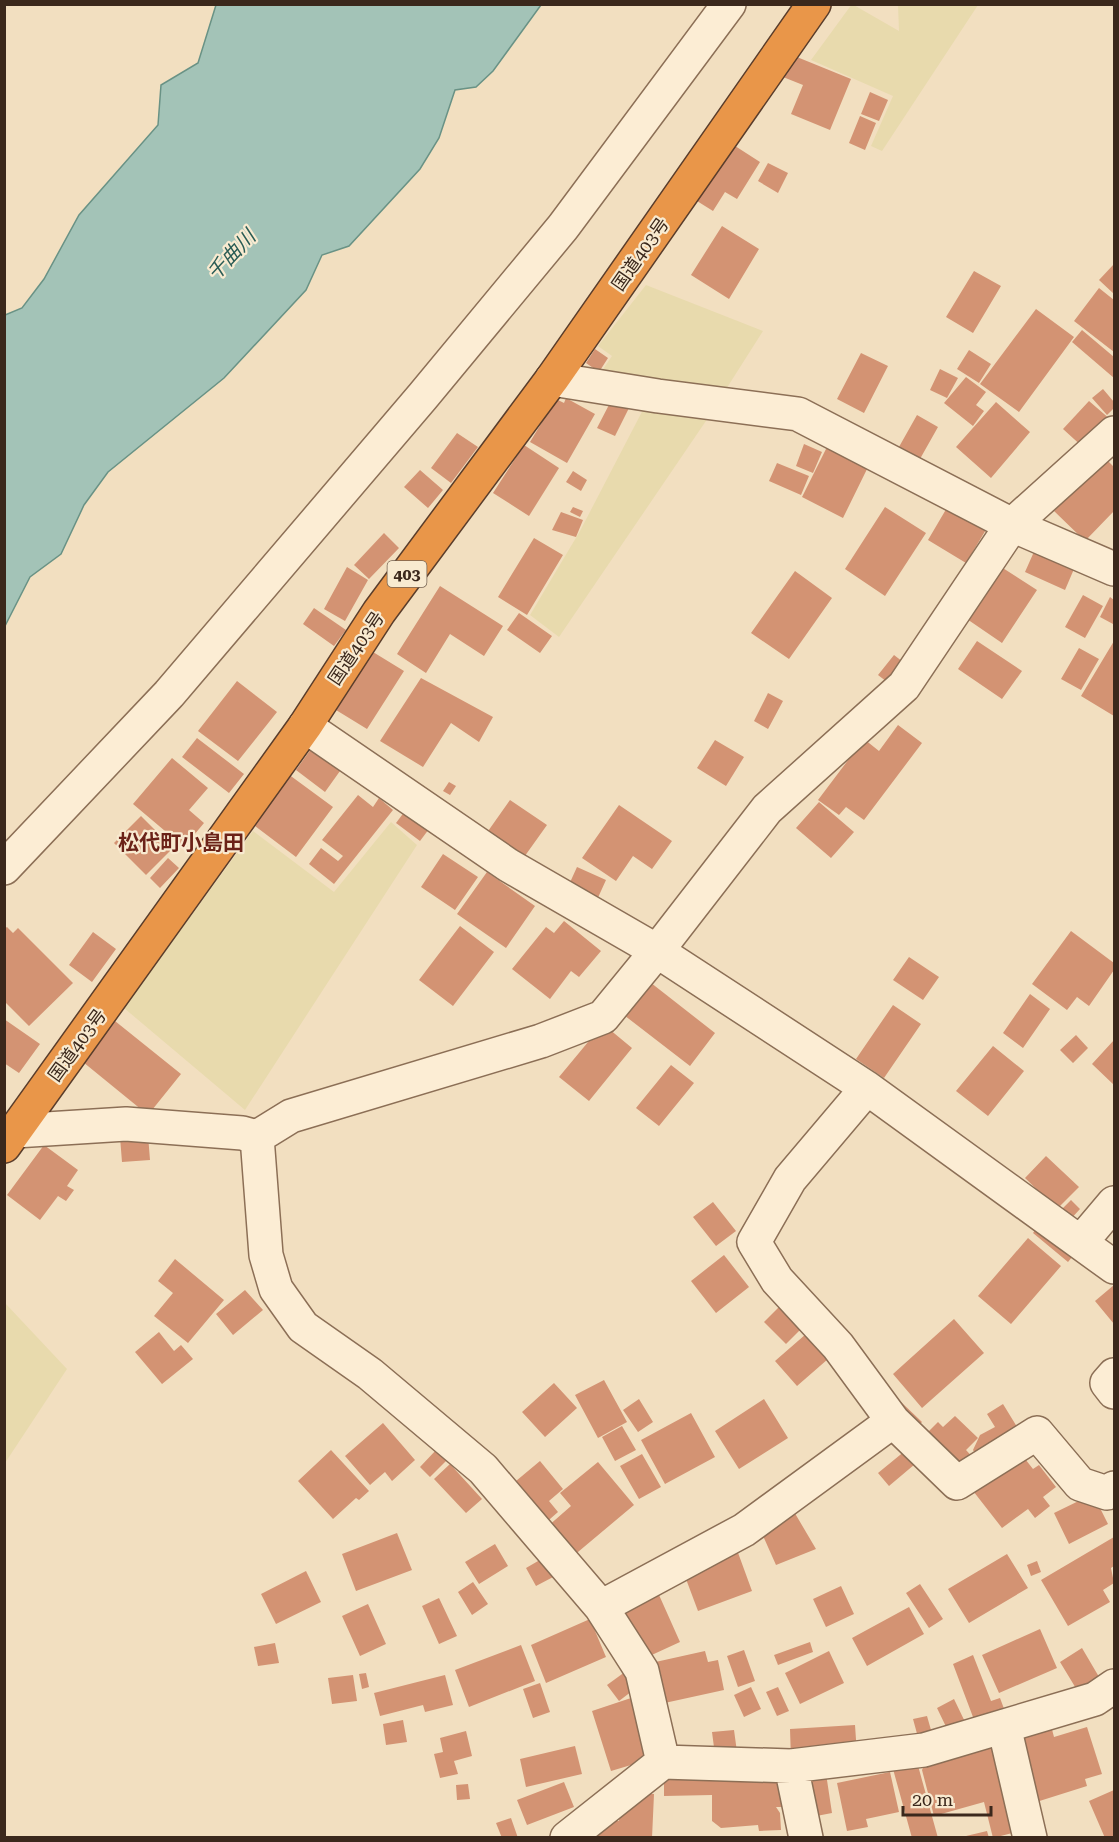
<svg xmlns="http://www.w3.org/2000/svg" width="1119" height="1842" viewBox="0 0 1119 1842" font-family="'Roboto Serif','Noto Sans JP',serif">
<rect width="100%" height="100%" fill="#f2dfc0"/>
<path fill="#e8daad" d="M 852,4 L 899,31 L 898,5 L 978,5 L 882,151 L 871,146 L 893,96 L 811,60 Z
M 646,285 L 763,331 L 723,394 L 597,378 L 612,356 L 598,346 Z
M 646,404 L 710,415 L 559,637 L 530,615 L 580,531 Z
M 391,822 L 417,845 L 245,1110 L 124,1008 L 253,831 L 334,892 Z
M 5,1303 L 67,1369 L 5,1463 Z"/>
<path fill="#a3c3b7" stroke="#699285" stroke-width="1.5" d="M 216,5 L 541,5 L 493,71 L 476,87 L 455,90 L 439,138 L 420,169 L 349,246 L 322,255 L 306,290 L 224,378 L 108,472 L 84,505 L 61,554 L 30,577 L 5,626 L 5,315 L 22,308 L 44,279 L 79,215 L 158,125 L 161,85 L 198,63 Z"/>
<path fill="#d39373" d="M 792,55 L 851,79 L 830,130 L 791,114 L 803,85 L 783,77 Z
M 870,92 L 888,100 L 879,121 L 861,114 Z
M 860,116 L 876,123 L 865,150 L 849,143 Z
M 732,144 L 760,162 L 737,199 L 725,192 L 713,211 L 697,201 Z
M 768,163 L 788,173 L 778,193 L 758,181 Z
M 722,226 L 759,249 L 729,299 L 691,275 Z
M 1114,264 L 1114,294 L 1099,280 Z
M 974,271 L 1001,286 L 973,333 L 946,317 Z
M 1099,288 L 1114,300 L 1114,352 L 1074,321 Z
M 1036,309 L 1074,337 L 1019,412 L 980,384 Z
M 1082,330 L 1114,357 L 1114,378 L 1072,342 Z
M 595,349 L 608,358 L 599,372 L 586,363 Z
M 969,350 L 991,364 L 979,383 L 957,369 Z
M 861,353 L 888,366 L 864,413 L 837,399 Z
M 940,369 L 958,378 L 947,398 L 930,390 Z
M 966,377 L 986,392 L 976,405 L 984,411 L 973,426 L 944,403 Z
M 1103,389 L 1114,402 L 1114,408 L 1107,415 L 1092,398 Z
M 566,398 L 595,414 L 567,463 L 530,442 L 556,399 L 564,403 Z
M 612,399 L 629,408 L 615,436 L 597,428 Z
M 1089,401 L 1111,420 L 1085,449 L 1063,429 Z
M 996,402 L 1030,432 L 991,478 L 956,447 Z
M 917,415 L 938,427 L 916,466 L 895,454 Z
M 457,433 L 478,447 L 451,483 L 431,468 Z
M 804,444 L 822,452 L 813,473 L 796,466 Z
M 524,445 L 559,468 L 529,516 L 493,493 Z
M 828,445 L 869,465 L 843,518 L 802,497 Z
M 1105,458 L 1114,467 L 1114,511 L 1085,541 L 1054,511 Z
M 777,463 L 809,476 L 801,495 L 769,481 Z
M 420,470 L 443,490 L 428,508 L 404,487 Z
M 573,471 L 587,480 L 581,491 L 566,482 Z
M 948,506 L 987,528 L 966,563 L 928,540 Z
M 573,507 L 583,511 L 580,517 L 570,512 Z
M 885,507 L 926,533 L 885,596 L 845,569 Z
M 561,512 L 583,520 L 576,537 L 552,530 Z
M 384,533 L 399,548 L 369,579 L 354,565 Z
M 534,538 L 563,555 L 527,615 L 498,597 Z
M 1037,545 L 1077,562 L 1065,590 L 1025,572 Z
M 995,563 L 1037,590 L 1002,643 L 964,617 Z
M 347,567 L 368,580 L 345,621 L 324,609 Z
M 795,571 L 832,598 L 789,659 L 751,633 Z
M 440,586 L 503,626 L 484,656 L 450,634 L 426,673 L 397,654 Z
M 1083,595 L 1103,606 L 1085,638 L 1065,627 Z
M 1110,597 L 1114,600 L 1113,624 L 1100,617 Z
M 314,608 L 346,630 L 334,646 L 303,624 Z
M 519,613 L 552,636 L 540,653 L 507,630 Z
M 977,641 L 1022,671 L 1002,699 L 958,669 Z
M 1114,641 L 1114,716 L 1081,696 Z
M 1079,648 L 1099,659 L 1081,690 L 1061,679 Z
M 373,652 L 404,671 L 367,729 L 336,710 Z
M 894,655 L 907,665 L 891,685 L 878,675 Z
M 421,678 L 493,717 L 479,742 L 451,723 L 423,767 L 380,741 Z
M 237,681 L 277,712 L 238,761 L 198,731 Z
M 768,693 L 783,701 L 768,729 L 754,721 Z
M 898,725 L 922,743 L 864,820 L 846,807 L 839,815 L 818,800 L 864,739 L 879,751 Z
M 197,738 L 244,774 L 229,793 L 182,757 Z
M 715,740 L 744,757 L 726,786 L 697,768 Z
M 316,742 L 345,764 L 325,792 L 296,770 Z
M 172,758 L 208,788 L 189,810 L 204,823 L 184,847 L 133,804 Z
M 284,771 L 333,807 L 296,857 L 247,820 Z
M 449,782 L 456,786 L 450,795 L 443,791 Z
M 358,795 L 373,807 L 379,798 L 393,810 L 334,884 L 309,864 L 321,848 L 338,861 L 343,856 L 322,840 Z
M 510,800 L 547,825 L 522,860 L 486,834 Z
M 819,802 L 854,832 L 831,858 L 796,828 Z
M 619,805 L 672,841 L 652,869 L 633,856 L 616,881 L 582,858 Z
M 408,807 L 432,825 L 420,841 L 396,823 Z
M 141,816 L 173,848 L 146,875 L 114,843 Z
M 443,854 L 478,877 L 455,910 L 421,887 Z
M 168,858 L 179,868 L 160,888 L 150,878 Z
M 577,867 L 606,880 L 596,902 L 567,889 Z
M 487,872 L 535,906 L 506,948 L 457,914 Z
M 564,921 L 601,951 L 579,977 L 571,971 L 550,999 L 512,969 L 546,927 L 554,933 Z
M 460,926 L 494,952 L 453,1006 L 419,980 Z
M 7,927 L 13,933 L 18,928 L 73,983 L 29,1026 L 4,1001 L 4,929 Z
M 1071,931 L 1114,963 L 1114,970 L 1089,1006 L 1077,997 L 1067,1010 L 1032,984 Z
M 93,932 L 116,949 L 92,982 L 69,965 Z
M 909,957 L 939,977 L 923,1000 L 893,980 Z
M 646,979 L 715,1033 L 690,1066 L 620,1012 Z
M 1030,994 L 1050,1009 L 1023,1048 L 1003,1033 Z
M 893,1005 L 921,1024 L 884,1078 L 856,1059 Z
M 4,1019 L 40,1044 L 19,1073 L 4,1063 Z
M 115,1021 L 181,1074 L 148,1115 L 83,1062 Z
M 603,1024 L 632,1048 L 589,1101 L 559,1077 Z
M 1076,1035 L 1088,1048 L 1073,1063 L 1060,1050 Z
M 1114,1040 L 1114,1085 L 1092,1064 Z
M 993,1046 L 1024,1071 L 988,1116 L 956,1091 Z
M 671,1065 L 694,1083 L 659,1126 L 636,1108 Z
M 148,1135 L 150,1160 L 122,1162 L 120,1137 Z
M 44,1145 L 78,1170 L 67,1186 L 74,1190 L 66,1201 L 58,1196 L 40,1220 L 7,1195 Z
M 1046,1156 L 1079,1187 L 1057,1209 L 1025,1178 Z
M 1071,1200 L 1080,1209 L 1068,1222 L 1058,1213 Z
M 713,1202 L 736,1231 L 716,1246 L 693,1217 Z
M 1041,1222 L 1077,1251 L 1068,1262 L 1033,1233 Z
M 1028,1238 L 1061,1266 L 1011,1324 L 978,1296 Z
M 724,1255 L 749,1287 L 716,1313 L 691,1281 Z
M 175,1259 L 224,1300 L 188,1343 L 154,1316 L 173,1293 L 158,1281 Z
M 1114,1285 L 1114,1324 L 1095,1301 Z
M 245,1290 L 263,1310 L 233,1335 L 216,1314 Z
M 785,1301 L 807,1323 L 786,1344 L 764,1322 Z
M 954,1319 L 984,1353 L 922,1408 L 893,1374 Z
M 159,1332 L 174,1351 L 181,1345 L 193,1359 L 162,1384 L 135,1352 Z
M 806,1334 L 828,1359 L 797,1386 L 775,1361 Z
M 604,1380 L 627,1422 L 598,1438 L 575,1395 Z
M 554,1383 L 577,1408 L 545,1437 L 522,1412 Z
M 639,1399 L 653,1422 L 638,1432 L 623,1410 Z
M 764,1399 L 788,1438 L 739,1469 L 715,1431 Z
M 901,1402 L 922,1422 L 915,1430 L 894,1409 Z
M 1003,1404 L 1022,1435 L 979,1460 L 973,1450 L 980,1435 L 995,1427 L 987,1414 Z
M 691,1413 L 715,1457 L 665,1484 L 641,1440 Z
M 955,1416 L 978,1438 L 966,1450 L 976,1461 L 960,1476 L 922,1438 L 938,1422 L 943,1427 Z
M 383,1423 L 415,1460 L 392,1481 L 385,1472 L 370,1485 L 345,1456 Z
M 622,1426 L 636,1450 L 615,1461 L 602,1437 Z
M 911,1446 L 921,1459 L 889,1486 L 878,1473 Z
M 437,1449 L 447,1460 L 430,1477 L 420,1467 Z
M 331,1450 L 369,1491 L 359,1500 L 356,1498 L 333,1519 L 298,1481 Z
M 1018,1450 L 1033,1469 L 1039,1465 L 1056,1487 L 1043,1497 L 1050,1506 L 1035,1518 L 1028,1509 L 1002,1528 L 970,1487 Z
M 642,1454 L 661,1487 L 639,1499 L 620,1466 Z
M 540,1461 L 563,1489 L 549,1501 L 558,1512 L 542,1526 L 510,1486 Z
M 598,1462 L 634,1505 L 572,1557 L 547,1527 L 571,1506 L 560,1493 Z
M 450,1464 L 482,1499 L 466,1513 L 434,1479 Z
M 1093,1494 L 1108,1524 L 1069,1544 L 1054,1513 Z
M 793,1510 L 816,1549 L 776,1565 L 760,1529 Z
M 397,1533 L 412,1570 L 356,1591 L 342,1554 Z
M 1114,1537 L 1114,1566 L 1111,1568 L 1114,1583 L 1103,1590 L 1110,1602 L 1068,1626 L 1041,1580 Z
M 495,1544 L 508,1566 L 479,1584 L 465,1562 Z
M 737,1550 L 752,1591 L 698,1611 L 683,1571 Z
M 1007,1554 L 1028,1588 L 969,1623 L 948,1589 Z
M 545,1557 L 555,1576 L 536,1586 L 526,1568 Z
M 1037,1561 L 1041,1572 L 1031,1576 L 1027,1565 Z
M 306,1571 L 321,1602 L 276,1624 L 261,1594 Z
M 473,1582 L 488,1604 L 472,1615 L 458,1592 Z
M 920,1584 L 943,1619 L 929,1628 L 906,1593 Z
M 655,1586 L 680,1642 L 643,1659 L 618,1603 Z
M 841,1586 L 854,1614 L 826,1627 L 813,1599 Z
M 439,1598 L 457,1636 L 439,1644 L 422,1606 Z
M 368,1604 L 386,1644 L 360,1656 L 342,1616 Z
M 909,1607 L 924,1634 L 867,1666 L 852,1638 Z
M 590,1619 L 606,1657 L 546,1683 L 531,1645 Z
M 1040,1629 L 1057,1668 L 999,1693 L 982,1655 Z
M 810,1642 L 813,1652 L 778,1665 L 774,1655 Z
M 275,1643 L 279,1663 L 258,1666 L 254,1647 Z
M 521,1645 L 535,1681 L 469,1707 L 455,1670 Z
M 1082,1648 L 1102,1682 L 1080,1695 L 1060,1662 Z
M 744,1650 L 755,1681 L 738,1687 L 727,1656 Z
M 705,1651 L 708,1662 L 718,1660 L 724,1690 L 660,1704 L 651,1663 Z
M 829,1651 L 844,1683 L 800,1704 L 785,1673 Z
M 973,1655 L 991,1701 L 1000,1698 L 1006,1714 L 976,1725 L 953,1664 Z
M 629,1669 L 640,1685 L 619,1701 L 607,1685 Z
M 366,1673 L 369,1687 L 362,1689 L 359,1674 Z
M 353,1675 L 357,1701 L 332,1704 L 328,1678 Z
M 445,1675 L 453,1705 L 425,1712 L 423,1705 L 380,1716 L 374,1693 Z
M 540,1683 L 550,1712 L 533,1718 L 523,1689 Z
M 751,1687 L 761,1709 L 744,1717 L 734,1695 Z
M 778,1687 L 789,1711 L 777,1716 L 766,1692 Z
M 631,1698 L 651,1759 L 611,1771 L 592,1711 Z
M 954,1699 L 967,1726 L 950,1735 L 937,1708 Z
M 927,1716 L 933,1737 L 919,1741 L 913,1719 Z
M 403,1720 L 407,1742 L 386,1745 L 383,1724 Z
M 1050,1722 L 1054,1737 L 1087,1727 L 1102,1774 L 1085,1779 L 1087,1786 L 1030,1804 L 1009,1735 Z
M 855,1725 L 857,1754 L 791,1759 L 790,1729 Z
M 734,1730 L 737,1752 L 715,1755 L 712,1732 Z
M 466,1731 L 472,1756 L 454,1761 L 458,1774 L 440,1778 L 434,1754 L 443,1752 L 440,1738 Z
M 997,1734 L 1024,1830 L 993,1838 L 984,1802 L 934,1816 L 922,1770 L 928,1757 Z
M 575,1746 L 582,1774 L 526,1787 L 520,1759 Z
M 917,1762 L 938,1838 L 912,1838 L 893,1769 Z
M 711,1766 L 711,1781 L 785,1779 L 786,1807 L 776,1807 L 780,1813 L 781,1830 L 759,1831 L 758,1825 L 721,1828 L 712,1821 L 712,1795 L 664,1796 L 664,1768 Z
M 825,1767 L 832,1813 L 806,1818 L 798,1771 Z
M 890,1772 L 899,1812 L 866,1819 L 868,1827 L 847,1831 L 837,1783 Z
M 564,1782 L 574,1807 L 527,1825 L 517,1800 Z
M 468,1784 L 470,1799 L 457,1800 L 456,1785 Z
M 1114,1790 L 1114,1836 L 1105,1838 L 1089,1801 Z
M 627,1793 L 654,1794 L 652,1838 L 589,1838 L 590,1820 L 619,1821 L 620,1800 Z
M 511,1818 L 518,1838 L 502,1838 L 496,1823 Z
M 987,1831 L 989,1838 L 966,1838 L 966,1836 Z"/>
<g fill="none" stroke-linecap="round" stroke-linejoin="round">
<g stroke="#8c6f56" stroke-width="36">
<path id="minor" d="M 552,379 L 658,396 L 798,414 L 1012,525 L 1114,569
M 305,726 L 508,865 L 657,951 L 867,1088 L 1114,1267
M 4,868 L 169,694 L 423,396 L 563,227 L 729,4
M 15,1131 L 126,1124 L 242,1133 L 257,1137 L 291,1116 L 541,1041 L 603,1017 L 657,951 L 767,809 L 904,686 L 1012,525 L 1114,433
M 257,1137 L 266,1255 L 276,1289 L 303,1327 L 370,1374 L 483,1469 L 601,1607 L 642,1671 L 663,1762 L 791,1766 L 924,1750 L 1095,1699 L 1114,1686
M 1081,1242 L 1114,1203
M 1114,1375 L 1107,1383 L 1114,1392
M 893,1421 L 957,1483 L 1037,1433 L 1080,1484 L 1107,1493 L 1114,1488
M 601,1607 L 744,1530 L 893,1421 L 838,1346 L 777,1280 L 754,1242 L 790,1179 L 867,1088
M 1004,1726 L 1030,1838
M 791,1766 L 806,1838
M 567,1838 L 663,1762"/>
</g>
<g stroke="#5a3d2b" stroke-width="36">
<path id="highway" d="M 4,1146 L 305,726 L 379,612 L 552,379 L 814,4"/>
</g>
<use href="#minor" stroke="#fcedd4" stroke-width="33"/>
<use href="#highway" stroke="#e99649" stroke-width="33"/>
</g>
<g text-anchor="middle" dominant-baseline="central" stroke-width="4.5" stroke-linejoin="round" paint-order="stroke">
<rect fill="#f8ead0" stroke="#746252" stroke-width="1.5" x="387.5" y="561" width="39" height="26" rx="4.5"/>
<g font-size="16" font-weight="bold" fill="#3b281c">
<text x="407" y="574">403</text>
</g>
<g font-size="18" fill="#3b281c" stroke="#f8ead0">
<text transform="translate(640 254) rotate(-55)">国道403号</text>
<text transform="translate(356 648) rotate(-56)">国道403号</text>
<text transform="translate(77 1045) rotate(-54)">国道403号</text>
</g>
<g font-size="20" font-style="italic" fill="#2a5c55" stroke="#f8ead0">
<text transform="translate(231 255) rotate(-47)">千曲川</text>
</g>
<g font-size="21" font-weight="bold" fill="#6b2218" stroke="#f8ead0">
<text x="181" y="843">松代町小島田</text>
</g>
</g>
<rect width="1119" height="1842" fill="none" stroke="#3b281c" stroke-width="12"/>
<path d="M903 1806v9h88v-9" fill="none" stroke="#3b281c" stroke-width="3"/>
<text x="912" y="1806" font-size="18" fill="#3b281c" stroke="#f8ead0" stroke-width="4.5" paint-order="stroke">20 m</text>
</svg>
